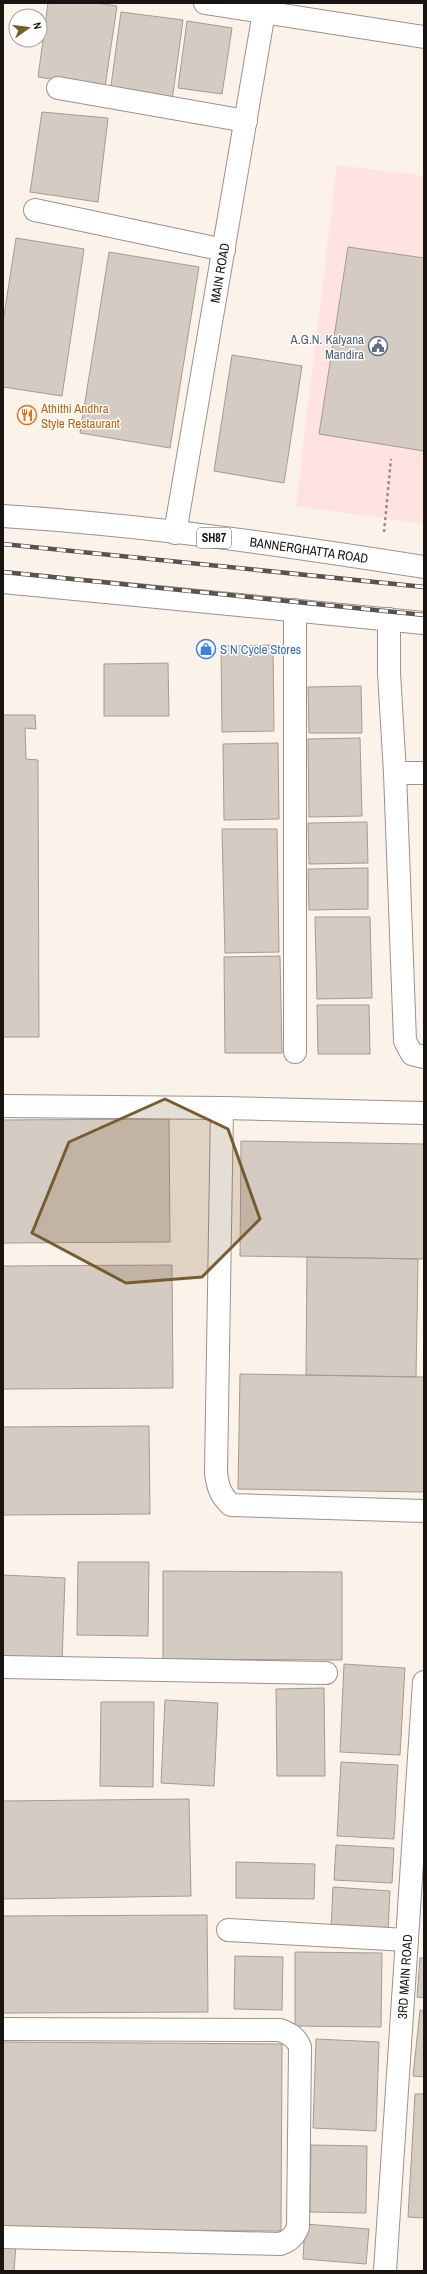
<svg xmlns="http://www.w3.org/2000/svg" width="427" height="2274" viewBox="0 0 427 2274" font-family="'Archivo Narrow',sans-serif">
<rect width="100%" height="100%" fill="#fbf2e9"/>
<path fill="#fee3e0" d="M 337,165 L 424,176 L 424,524 L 296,506 Z"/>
<path fill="#d4cbc2" stroke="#a49b93" d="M 48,3 L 96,3 L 117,6 L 105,87 L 38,77 Z
M 121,12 L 183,20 L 172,101 L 110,93 Z
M 187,21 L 232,28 L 222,94 L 178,88 Z
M 42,112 L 108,118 L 98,202 L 30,192 Z
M 16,238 L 84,249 L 62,396 L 3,387 L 3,322 Z
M 348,247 L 424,258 L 424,451 L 319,434 Z
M 109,252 L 199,267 L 170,448 L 80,433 Z
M 232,355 L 302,366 L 284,483 L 214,471 Z
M 273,645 L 274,731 L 222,732 L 221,646 Z
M 168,663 L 169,716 L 104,716 L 104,664 Z
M 361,686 L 362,733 L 309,733 L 308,687 Z
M 3,715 L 35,715 L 36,729 L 25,728 L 26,759 L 38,760 L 39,1037 L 3,1037 Z
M 360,738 L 362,816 L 309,817 L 308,739 Z
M 278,743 L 279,819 L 224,820 L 223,744 Z
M 367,822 L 368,863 L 309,864 L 308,823 Z
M 222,829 L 277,829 L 279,952 L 225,953 Z
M 368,868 L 368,909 L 309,910 L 308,869 Z
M 315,917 L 370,917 L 372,998 L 317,999 Z
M 280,956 L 282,1053 L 225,1053 L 224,957 Z
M 317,1005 L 369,1005 L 370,1054 L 318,1054 Z
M 169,1119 L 170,1242 L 3,1243 L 3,1120 Z
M 241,1141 L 424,1144 L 424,1259 L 240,1256 Z
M 307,1257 L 418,1259 L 416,1377 L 306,1375 Z
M 172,1265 L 173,1388 L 3,1389 L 3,1266 Z
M 240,1374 L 424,1377 L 424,1492 L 238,1489 Z
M 149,1426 L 150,1514 L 3,1515 L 3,1427 Z
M 78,1562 L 149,1562 L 148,1636 L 77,1635 Z
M 163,1571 L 342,1572 L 342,1660 L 163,1659 Z
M 3,1575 L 65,1578 L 62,1662 L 3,1660 Z
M 344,1664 L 405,1668 L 400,1755 L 340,1752 Z
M 324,1688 L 325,1776 L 277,1776 L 276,1689 Z
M 165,1700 L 218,1703 L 214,1786 L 161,1783 Z
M 101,1702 L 154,1702 L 153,1787 L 100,1786 Z
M 341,1762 L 398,1765 L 394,1839 L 337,1836 Z
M 189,1799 L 191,1896 L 3,1899 L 3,1801 Z
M 336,1845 L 394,1848 L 392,1883 L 334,1880 Z
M 236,1862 L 315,1864 L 314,1899 L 236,1898 Z
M 333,1887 L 390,1891 L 388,1932 L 331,1929 Z
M 207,1915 L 208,2012 L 3,2013 L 3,1916 Z
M 295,1952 L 382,1953 L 381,2027 L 295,2026 Z
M 235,1956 L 283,1957 L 282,2010 L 234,2009 Z
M 420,1958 L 424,1958 L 424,1998 L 417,1997 Z
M 420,2010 L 424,2011 L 424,2077 L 413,2076 Z
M 316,2039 L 379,2042 L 376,2131 L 313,2128 Z
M 3,2042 L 282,2044 L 281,2231 L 3,2229 Z
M 415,2094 L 424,2094 L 424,2218 L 408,2217 Z
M 311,2145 L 367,2146 L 366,2213 L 310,2212 Z
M 305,2224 L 369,2229 L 366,2264 L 303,2259 Z
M 3,2243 L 16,2244 L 14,2271 L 3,2271 Z"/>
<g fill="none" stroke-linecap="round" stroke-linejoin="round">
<g stroke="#9b928a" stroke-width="24">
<g id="minor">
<path d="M 205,3 L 424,37"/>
<path d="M 58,88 L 246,121"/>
<path d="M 35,210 L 224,250"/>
<path id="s1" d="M 175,533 L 264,12"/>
<path d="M 389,619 L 389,673 L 395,773 L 405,1041 L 412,1054 L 424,1057"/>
<path d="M 395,773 L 424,773"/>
<path d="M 295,1052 L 295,610"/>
<path d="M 3,1106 L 222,1108 L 424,1113"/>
<path d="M 222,1108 L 216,1473 C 218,1487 220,1495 231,1505 L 424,1511"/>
<path d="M 3,1667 L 326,1673"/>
<path d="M 228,1930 L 407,1940"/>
<path d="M 3,2029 L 280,2030 C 290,2034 296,2037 300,2047 L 298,2227 C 294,2237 289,2241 280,2244 L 3,2237"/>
<path id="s2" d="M 385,2271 L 424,1682"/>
</g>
</g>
<g stroke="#9b928a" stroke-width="24">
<g id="major">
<path id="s3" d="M 3,516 C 144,525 285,545 424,567"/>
<path d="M 3,582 L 424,623"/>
</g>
</g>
<path stroke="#958f88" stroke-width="2.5" stroke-dasharray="3 3" stroke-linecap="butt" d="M 384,532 L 391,459"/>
<use href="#minor" stroke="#fff" stroke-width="22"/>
<use href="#major" stroke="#fff" stroke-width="22"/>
<g stroke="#58534f" stroke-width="4.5">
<path id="rail" d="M 3,544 L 424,587
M 3,572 L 424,615"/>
</g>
<use href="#rail" stroke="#fff" stroke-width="3" stroke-dasharray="9" stroke-linecap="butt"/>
</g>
<path fill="#785b2f" fill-opacity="0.2" stroke="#785b2f" stroke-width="3" stroke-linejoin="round" d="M 165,1099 L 228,1129 L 260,1219 L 202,1277 L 126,1283 L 32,1233 L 69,1142 Z"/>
<defs>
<g id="civic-ring" transform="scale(1)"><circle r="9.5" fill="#fff" stroke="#5c6f8a" stroke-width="1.5"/><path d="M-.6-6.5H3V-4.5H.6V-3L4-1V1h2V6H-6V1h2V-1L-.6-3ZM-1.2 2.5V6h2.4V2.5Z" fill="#5c6f8a"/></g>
<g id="restaurant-ring" transform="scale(1)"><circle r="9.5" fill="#fff" stroke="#e8710a" stroke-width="1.5"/><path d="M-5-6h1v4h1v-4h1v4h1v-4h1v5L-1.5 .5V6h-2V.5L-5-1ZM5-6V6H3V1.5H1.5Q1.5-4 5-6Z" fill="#e8710a"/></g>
<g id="shop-ring" transform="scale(1)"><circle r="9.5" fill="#fff" stroke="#3f7fe0" stroke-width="1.5"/><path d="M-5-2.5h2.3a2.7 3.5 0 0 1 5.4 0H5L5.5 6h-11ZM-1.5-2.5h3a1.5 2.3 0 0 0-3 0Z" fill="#3f7fe0"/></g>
</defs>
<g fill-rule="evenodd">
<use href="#civic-ring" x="378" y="346"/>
<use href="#restaurant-ring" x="27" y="415"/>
<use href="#shop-ring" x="206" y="649"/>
</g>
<g text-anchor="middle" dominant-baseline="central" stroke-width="3" stroke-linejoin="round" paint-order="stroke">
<rect fill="#fff" stroke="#5d5a58" stroke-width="1" x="197" y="528" width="34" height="20" rx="3"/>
<g font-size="12" font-weight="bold" fill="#171411">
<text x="214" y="538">SH87</text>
</g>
<g font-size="13" fill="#171411" stroke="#fff">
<text stroke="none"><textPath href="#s1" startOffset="264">MAIN ROAD</textPath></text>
<text stroke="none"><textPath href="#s3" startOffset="308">BANNERGHATTA ROAD</textPath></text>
<text stroke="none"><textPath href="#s2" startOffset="295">3RD MAIN ROAD</textPath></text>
</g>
<g font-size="13" fill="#4e5e75" stroke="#fff" text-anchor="end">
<text x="364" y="339">A.G.N. Kalyana<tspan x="364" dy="15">Mandira</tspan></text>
</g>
<g font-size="13" fill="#c56008" stroke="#fff" text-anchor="start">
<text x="41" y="408">Athithi Andhra<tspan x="41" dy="15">Style Restaurant</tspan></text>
</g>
<g font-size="13" fill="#366cbe" stroke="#fff" text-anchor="start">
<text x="220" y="649">S N Cycle Stores</text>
</g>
</g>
<rect width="427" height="2274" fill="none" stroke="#171411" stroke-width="8"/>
<g transform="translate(28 28) rotate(76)"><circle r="19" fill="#ffffff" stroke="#a2a1a0"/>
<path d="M0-3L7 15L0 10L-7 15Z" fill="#785b2f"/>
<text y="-6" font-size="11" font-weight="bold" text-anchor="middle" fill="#171411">N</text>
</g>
</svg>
